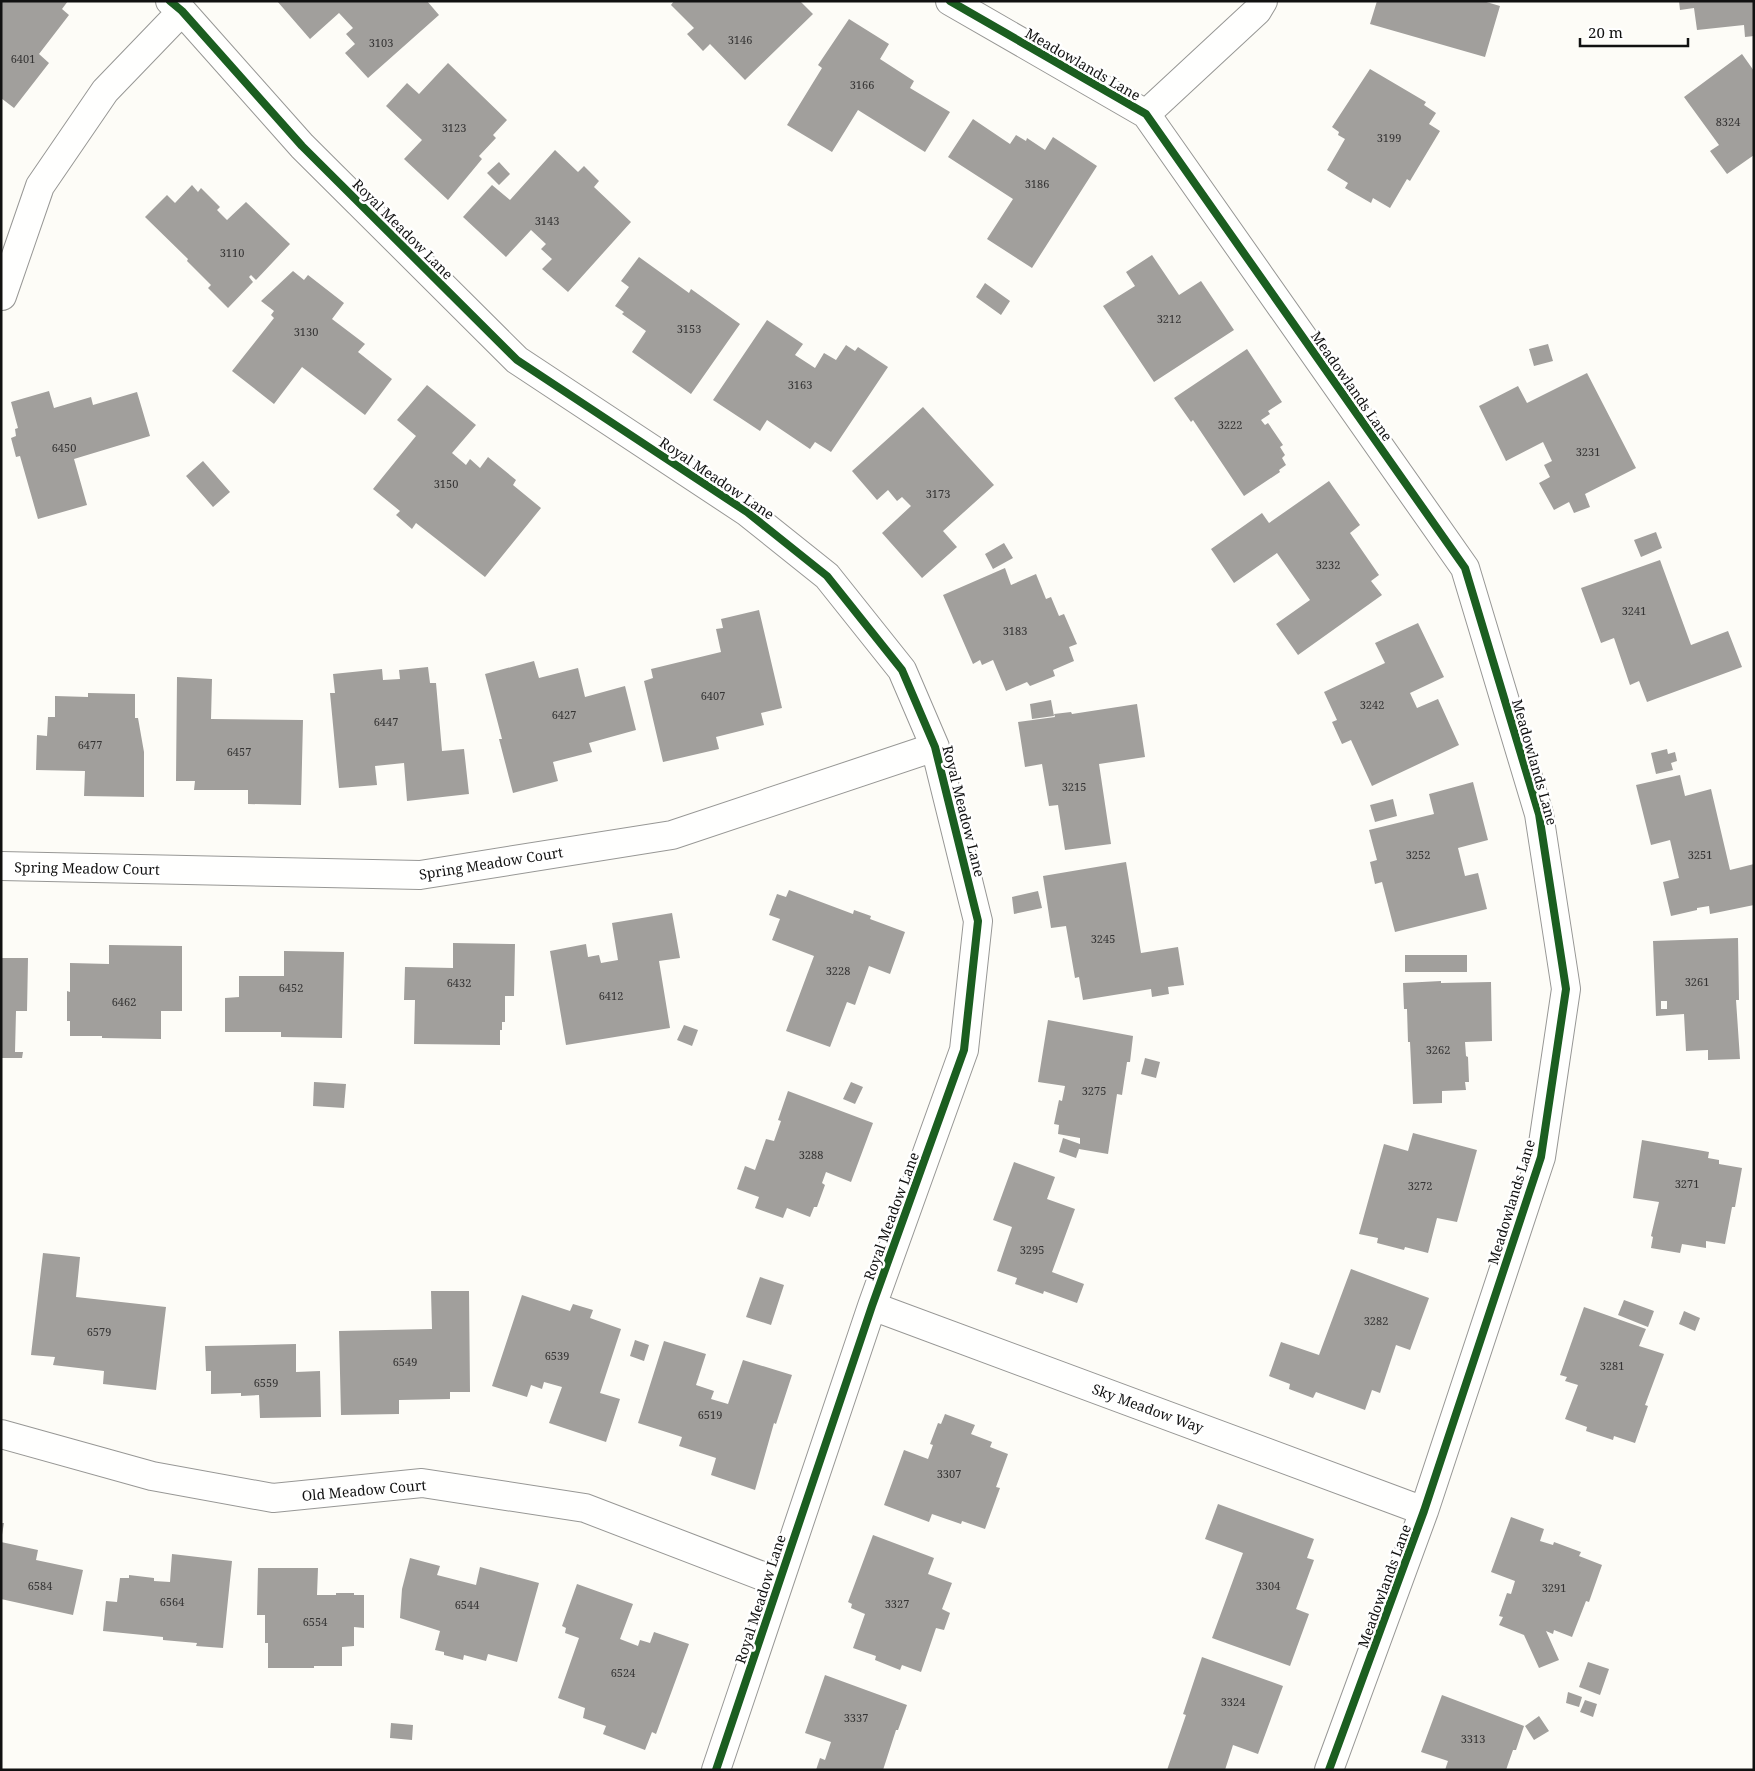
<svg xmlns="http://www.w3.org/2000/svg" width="1755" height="1771" viewBox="0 0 1755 1771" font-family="'Noto Serif',serif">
<rect width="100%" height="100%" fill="#fdfcf7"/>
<path fill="#a19f9c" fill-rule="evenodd" d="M 1,1 L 68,1 L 62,9 L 69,15 L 39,54 L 49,63 L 14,108 L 1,98 Z
M 277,1 L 427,1 L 439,15 L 368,78 L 345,53 L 355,44 L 346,34 L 353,28 L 339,13 L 310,39 Z
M 674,1 L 800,1 L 813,14 L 745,80 L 710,44 L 703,51 L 687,34 L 694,28 L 671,5 Z
M 1377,1 L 1483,1 L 1500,6 L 1485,57 L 1370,24 Z
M 1679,1 L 1754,1 L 1754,36 L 1745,37 L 1744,25 L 1697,30 L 1694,8 L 1680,10 Z
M 849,19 L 889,44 L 880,59 L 914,81 L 910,88 L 950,112 L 925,152 L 858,110 L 832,152 L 787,125 L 822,68 L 818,65 Z
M 1742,54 L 1754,71 L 1754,155 L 1727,174 L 1710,151 L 1719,145 L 1684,97 Z
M 448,63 L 507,120 L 493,135 L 496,138 L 479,156 L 482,159 L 448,200 L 404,159 L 422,140 L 386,106 L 407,83 L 419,94 Z
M 1370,69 L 1426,102 L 1424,105 L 1436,113 L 1429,124 L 1440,131 L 1410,181 L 1407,179 L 1390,208 L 1373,198 L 1371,203 L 1345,188 L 1348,183 L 1327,170 L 1345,139 L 1338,135 L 1339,132 L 1332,127 Z
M 973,119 L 1010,144 L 1016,135 L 1026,141 L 1027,138 L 1045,150 L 1053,137 L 1097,166 L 1032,268 L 987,239 L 1013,199 L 948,157 Z
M 555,150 L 578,172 L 584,166 L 599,181 L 594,187 L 631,222 L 568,292 L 542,269 L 552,259 L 541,249 L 546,244 L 531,230 L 506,257 L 463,217 L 492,185 L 510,200 Z
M 499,162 L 510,174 L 499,185 L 487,173 Z
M 192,185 L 198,192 L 201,188 L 220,207 L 217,210 L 227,220 L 246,202 L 290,244 L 256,280 L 251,275 L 249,277 L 253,282 L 228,308 L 208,288 L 211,285 L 187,261 L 188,259 L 145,217 L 167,195 L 175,203 Z
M 1152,255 L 1179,295 L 1201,281 L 1234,330 L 1154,382 L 1103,306 L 1135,286 L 1126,272 Z
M 639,257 L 689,293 L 691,289 L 740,324 L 691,394 L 632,352 L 646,331 L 622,314 L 624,312 L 615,306 L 629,287 L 621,281 Z
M 293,271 L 304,280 L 308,275 L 344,303 L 332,319 L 365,344 L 358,352 L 392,379 L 365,415 L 302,367 L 274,404 L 232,371 L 274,318 L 271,315 L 274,311 L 261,301 Z
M 985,283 L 1010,301 L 1001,315 L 976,297 Z
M 767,320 L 803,344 L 795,355 L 815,368 L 824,353 L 836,360 L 846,345 L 855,351 L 858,347 L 888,367 L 831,452 L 815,442 L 810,449 L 767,420 L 760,431 L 713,400 Z
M 1548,344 L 1553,361 L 1534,366 L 1529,349 Z
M 1247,349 L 1282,402 L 1268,411 L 1270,414 L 1261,420 L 1265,425 L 1268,423 L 1283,445 L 1280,447 L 1285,455 L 1282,458 L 1286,465 L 1279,470 L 1280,472 L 1244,496 L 1193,420 L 1191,422 L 1174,398 Z
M 1587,373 L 1636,468 L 1585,494 L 1590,507 L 1574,513 L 1569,502 L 1554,510 L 1539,483 L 1550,477 L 1544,465 L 1552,461 L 1543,442 L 1506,461 L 1479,406 L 1518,386 L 1527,403 Z
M 427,385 L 476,425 L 452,453 L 466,465 L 470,459 L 480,468 L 488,457 L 516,480 L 513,485 L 541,508 L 485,577 L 416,523 L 412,529 L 396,515 L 400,511 L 373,489 L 416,436 L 397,420 Z
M 49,391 L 54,408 L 91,397 L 93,405 L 137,392 L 150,436 L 74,459 L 87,505 L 38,519 L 20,456 L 16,457 L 11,438 L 16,436 L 15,429 L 18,428 L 11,402 Z
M 923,407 L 994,485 L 943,531 L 957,547 L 922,578 L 882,533 L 911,506 L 902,497 L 897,501 L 888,490 L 877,500 L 852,471 Z
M 203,461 L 230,492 L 213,507 L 186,476 Z
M 1329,481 L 1360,525 L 1350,533 L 1379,575 L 1371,581 L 1382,595 L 1298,655 L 1276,624 L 1310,600 L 1277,553 L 1234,583 L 1211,549 L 1262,513 L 1269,523 Z
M 1656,532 L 1662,548 L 1641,557 L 1634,540 Z
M 1004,543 L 1013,558 L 993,569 L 985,554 Z
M 1660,560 L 1691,645 L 1728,631 L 1742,667 L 1647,702 L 1639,681 L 1630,685 L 1614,638 L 1601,643 L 1581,588 Z
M 1005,568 L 1011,585 L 1036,574 L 1046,599 L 1051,597 L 1059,616 L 1064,614 L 1077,644 L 1069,647 L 1074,661 L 1053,670 L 1055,676 L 1030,686 L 1027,682 L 1006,691 L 993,660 L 982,665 L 980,660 L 973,664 L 943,595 Z
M 759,610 L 782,708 L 761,713 L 764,725 L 716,737 L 719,749 L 663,762 L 644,681 L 653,678 L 651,669 L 721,652 L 716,629 L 723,628 L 721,619 Z
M 1418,623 L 1444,677 L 1410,693 L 1417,708 L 1438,699 L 1459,745 L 1372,786 L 1351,740 L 1342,744 L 1332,722 L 1337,720 L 1324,692 L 1385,663 L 1375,643 Z
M 534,661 L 539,678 L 578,668 L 585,697 L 625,686 L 636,730 L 589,743 L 592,752 L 553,762 L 558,781 L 513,793 L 499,739 L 502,739 L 485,674 Z
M 428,667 L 430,683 L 436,683 L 442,751 L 464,749 L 469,794 L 407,801 L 404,763 L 375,766 L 377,785 L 339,788 L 330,693 L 335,693 L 333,674 L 382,669 L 383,680 L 400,679 L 399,670 Z
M 177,677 L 212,679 L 211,719 L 303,720 L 301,805 L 248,804 L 248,790 L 194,790 L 195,781 L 176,781 Z
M 88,693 L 135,694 L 135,718 L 138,718 L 144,752 L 144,797 L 84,796 L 85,771 L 36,770 L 37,735 L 47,736 L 48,717 L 55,717 L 55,696 L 88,697 Z
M 1051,700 L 1054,716 L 1032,719 L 1030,704 Z
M 1137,704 L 1145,757 L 1099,764 L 1111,844 L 1065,850 L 1058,805 L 1049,806 L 1042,764 L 1025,767 L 1018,722 L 1055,717 L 1054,714 L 1071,712 L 1072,714 Z
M 1667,749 L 1668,754 L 1675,752 L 1677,761 L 1671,763 L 1673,770 L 1656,774 L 1651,753 Z
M 1680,775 L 1685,796 L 1711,789 L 1730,870 L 1754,864 L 1754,905 L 1710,914 L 1709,906 L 1697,908 L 1697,910 L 1671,916 L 1663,882 L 1679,878 L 1670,840 L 1651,845 L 1636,785 Z
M 1473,782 L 1488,840 L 1458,848 L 1465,876 L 1478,873 L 1487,909 L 1395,932 L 1382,882 L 1375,884 L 1370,862 L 1377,860 L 1369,830 L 1434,814 L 1429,794 Z
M 1393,799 L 1397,816 L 1375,822 L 1370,805 Z
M 1126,862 L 1141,953 L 1178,947 L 1184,985 L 1168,987 L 1169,994 L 1152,997 L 1151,989 L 1083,1000 L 1079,977 L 1075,978 L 1066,926 L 1051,928 L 1043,876 Z
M 789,890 L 853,914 L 854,910 L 871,916 L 870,919 L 905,932 L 890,974 L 869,966 L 855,1005 L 847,1002 L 830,1047 L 786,1031 L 814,956 L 772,940 L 780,919 L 769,915 L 777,894 L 786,897 Z
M 1038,891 L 1042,908 L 1014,914 L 1012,897 Z
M 672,913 L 680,958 L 659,961 L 670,1028 L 566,1045 L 550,951 L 586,944 L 588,957 L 599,955 L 601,963 L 618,960 L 612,923 Z
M 1738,938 L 1739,1000 L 1736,1000 L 1740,1059 L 1708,1060 L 1708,1050 L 1686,1051 L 1684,1014 L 1656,1016 L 1653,941 ZM 1661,1001 L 1667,1001 L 1667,1009 L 1661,1009 Z
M 453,943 L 515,944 L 514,996 L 505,996 L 505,1022 L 502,1022 L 502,1030 L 500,1030 L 500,1045 L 414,1044 L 415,1000 L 404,1000 L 405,967 L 453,968 Z
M 109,945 L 182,946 L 182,1011 L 161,1011 L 161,1039 L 102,1038 L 102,1036 L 70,1036 L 70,1021 L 67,1021 L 67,991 L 70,992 L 70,963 L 109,964 Z
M 284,951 L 344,952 L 342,1038 L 281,1037 L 281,1032 L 225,1032 L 225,998 L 239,997 L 239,976 L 284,976 Z
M 1405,955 L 1467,955 L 1467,972 L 1405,972 Z
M 1,958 L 28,958 L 27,1011 L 16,1011 L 15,1052 L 23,1052 L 22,1058 L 1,1058 Z
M 1441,981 L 1441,983 L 1491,982 L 1492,1041 L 1465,1042 L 1466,1056 L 1468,1057 L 1469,1082 L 1465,1082 L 1466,1090 L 1442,1091 L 1442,1103 L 1413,1104 L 1410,1042 L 1408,1042 L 1407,1009 L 1404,1009 L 1403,983 Z
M 1048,1020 L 1133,1036 L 1130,1062 L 1127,1062 L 1122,1095 L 1117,1094 L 1108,1154 L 1079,1149 L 1076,1158 L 1059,1152 L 1063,1138 L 1080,1144 L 1080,1138 L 1058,1134 L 1059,1125 L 1054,1124 L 1059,1100 L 1062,1101 L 1065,1086 L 1038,1082 Z
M 684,1025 L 698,1030 L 692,1046 L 677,1040 Z
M 1145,1058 L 1160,1062 L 1156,1078 L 1141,1074 Z
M 314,1082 L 346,1084 L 344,1108 L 313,1106 Z
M 851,1082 L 863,1087 L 855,1104 L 843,1099 Z
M 788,1091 L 873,1123 L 851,1182 L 826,1172 L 822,1183 L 825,1185 L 817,1207 L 814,1207 L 810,1217 L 787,1208 L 783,1218 L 755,1208 L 759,1197 L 737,1189 L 745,1166 L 755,1170 L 766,1139 L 774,1141 L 781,1121 L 778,1120 Z
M 1413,1133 L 1477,1150 L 1457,1222 L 1437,1218 L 1428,1253 L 1405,1247 L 1404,1250 L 1377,1243 L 1378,1238 L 1359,1234 L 1384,1144 L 1408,1151 Z
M 1642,1140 L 1709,1152 L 1708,1158 L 1719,1160 L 1719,1164 L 1742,1168 L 1735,1207 L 1732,1207 L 1725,1244 L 1706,1241 L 1706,1248 L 1682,1244 L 1680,1253 L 1651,1248 L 1653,1237 L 1651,1236 L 1659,1202 L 1633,1198 Z
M 1014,1162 L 1055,1177 L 1047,1199 L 1075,1209 L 1052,1272 L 1084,1284 L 1077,1303 L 1044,1291 L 1043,1294 L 1015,1284 L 1017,1278 L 997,1271 L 1012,1227 L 993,1220 Z
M 43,1253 L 80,1257 L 76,1297 L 166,1307 L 156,1390 L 103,1384 L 104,1371 L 53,1365 L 55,1357 L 31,1355 Z
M 1351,1269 L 1429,1298 L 1410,1350 L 1396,1345 L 1380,1393 L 1372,1390 L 1365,1410 L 1316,1392 L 1313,1398 L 1289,1389 L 1290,1384 L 1269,1376 L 1281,1342 L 1319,1355 Z
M 760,1277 L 784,1285 L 771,1325 L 746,1317 Z
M 431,1291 L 469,1291 L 470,1392 L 450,1392 L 450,1399 L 399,1400 L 399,1414 L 341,1415 L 339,1331 L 432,1329 Z
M 522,1295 L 570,1311 L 573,1304 L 593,1310 L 590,1318 L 621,1329 L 600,1393 L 620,1399 L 606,1442 L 549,1423 L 562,1387 L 544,1382 L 542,1389 L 531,1385 L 527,1397 L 492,1386 Z
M 1624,1300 L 1654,1311 L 1648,1327 L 1618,1315 Z
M 1584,1307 L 1646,1329 L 1639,1346 L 1664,1354 L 1645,1405 L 1648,1406 L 1635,1443 L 1614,1436 L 1613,1440 L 1586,1431 L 1587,1427 L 1565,1419 L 1578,1385 L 1565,1381 L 1567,1377 L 1560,1375 Z
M 1684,1311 L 1700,1318 L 1695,1331 L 1679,1324 Z
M 635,1340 L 649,1345 L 644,1361 L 630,1356 Z
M 664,1341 L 706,1354 L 696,1385 L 714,1391 L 711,1399 L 728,1404 L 743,1360 L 792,1375 L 776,1424 L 774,1423 L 755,1490 L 711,1475 L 716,1458 L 679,1446 L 682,1437 L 638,1423 Z
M 296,1344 L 296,1372 L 320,1371 L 321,1417 L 260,1418 L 259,1395 L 241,1396 L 241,1393 L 211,1394 L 211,1371 L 206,1371 L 205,1346 Z
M 945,1414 L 975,1425 L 971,1434 L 992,1442 L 990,1447 L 1008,1454 L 996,1487 L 1000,1488 L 985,1529 L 962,1521 L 961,1524 L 932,1514 L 929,1522 L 884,1505 L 904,1450 L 928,1459 L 933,1445 L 930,1444 L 938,1423 L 941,1424 Z
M 1218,1504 L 1314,1539 L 1307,1558 L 1314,1560 L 1296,1609 L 1309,1614 L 1290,1666 L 1212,1638 L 1243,1553 L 1205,1539 Z
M 1511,1517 L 1544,1529 L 1540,1541 L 1553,1545 L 1554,1542 L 1581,1552 L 1579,1556 L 1602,1565 L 1589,1602 L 1586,1601 L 1572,1637 L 1554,1630 L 1553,1634 L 1546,1631 L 1559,1660 L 1539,1668 L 1524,1635 L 1499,1625 L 1503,1617 L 1499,1616 L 1507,1593 L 1511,1594 L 1515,1581 L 1491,1572 Z
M 1,1523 L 4,1523 L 2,1535 L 1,1535 Z
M 873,1535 L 934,1558 L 928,1574 L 952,1583 L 942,1609 L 950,1613 L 944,1630 L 936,1628 L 921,1672 L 902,1665 L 900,1670 L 875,1660 L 876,1656 L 853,1648 L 865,1614 L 851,1608 L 852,1604 L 848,1602 Z
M 1,1542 L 38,1550 L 36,1560 L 83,1570 L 73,1615 L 1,1599 Z
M 172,1554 L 232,1561 L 223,1648 L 196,1646 L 197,1643 L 163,1640 L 163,1637 L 103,1631 L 106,1601 L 117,1602 L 120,1578 L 129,1578 L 129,1575 L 154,1578 L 154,1581 L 170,1582 Z
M 410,1558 L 440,1566 L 437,1575 L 476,1585 L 480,1567 L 539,1583 L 517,1662 L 488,1654 L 486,1661 L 464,1655 L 463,1660 L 444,1655 L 444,1652 L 435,1650 L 440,1631 L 400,1618 L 402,1589 Z
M 258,1568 L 318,1568 L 317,1595 L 336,1595 L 336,1593 L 354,1593 L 354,1595 L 364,1595 L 364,1628 L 354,1627 L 354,1646 L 342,1647 L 342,1666 L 314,1666 L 314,1668 L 268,1668 L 268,1643 L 265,1643 L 265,1615 L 257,1615 Z
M 577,1584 L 633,1604 L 620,1639 L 638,1646 L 640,1640 L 650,1643 L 654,1632 L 689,1644 L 656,1734 L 652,1732 L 645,1750 L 603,1734 L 606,1726 L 583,1718 L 585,1708 L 558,1698 L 579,1638 L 565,1633 L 566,1628 L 562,1626 Z
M 1202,1657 L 1283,1686 L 1258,1754 L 1233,1745 L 1225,1770 L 1167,1770 L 1186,1715 L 1183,1714 Z
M 1588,1662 L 1609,1669 L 1600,1695 L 1579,1687 Z
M 825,1675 L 907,1705 L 898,1730 L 896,1730 L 883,1770 L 816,1770 L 820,1758 L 825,1760 L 831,1742 L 805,1733 Z
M 1568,1692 L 1582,1697 L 1579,1707 L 1566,1703 Z
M 1442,1695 L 1524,1726 L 1516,1750 L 1513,1750 L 1506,1770 L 1445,1770 L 1448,1761 L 1421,1752 Z
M 1585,1700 L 1597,1704 L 1593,1717 L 1580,1712 Z
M 1539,1716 L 1549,1731 L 1534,1740 L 1525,1726 Z
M 391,1723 L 413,1725 L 412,1740 L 390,1738 Z"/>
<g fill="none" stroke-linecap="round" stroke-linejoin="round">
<g stroke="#979795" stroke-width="30">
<path id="minor" d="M 170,1 L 182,11 L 302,146 L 517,360 L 747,512 L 827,576 L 902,670 L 935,747 L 978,921 L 964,1050 L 872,1306 L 716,1770
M 950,1 L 1146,114 L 1465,568 L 1539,814 L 1566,989 L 1541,1157 L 1424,1511 L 1329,1770
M 1146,114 L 1257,11 L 1263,1
M 2,296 L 40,186 L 105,91 L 182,11
M 1,866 L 420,875 L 672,835 L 935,747
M 872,1306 L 1424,1511
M 1,1434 L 152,1476 L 273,1498 L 422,1483 L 585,1508 L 778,1582"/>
</g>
<use href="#minor" stroke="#fffffe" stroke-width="28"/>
<g stroke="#fff" stroke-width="11">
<path id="cycleway" d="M 170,1 L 182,11 L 302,146 L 517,360 L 747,512 L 827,576 L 902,670 L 935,747 L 978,921 L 964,1050 L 872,1306 L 716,1770
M 950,1 L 1146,114 L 1465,568 L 1539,814 L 1566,989 L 1541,1157 L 1424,1511 L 1329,1770"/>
</g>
<use href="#cycleway" stroke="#1b5e20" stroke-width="8"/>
</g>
<g text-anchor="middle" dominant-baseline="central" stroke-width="5" stroke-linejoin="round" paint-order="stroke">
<g font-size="11" fill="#353434">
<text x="740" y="39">3146</text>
<text x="381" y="42">3103</text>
<text x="23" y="58">6401</text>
<text x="862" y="84">3166</text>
<text x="1728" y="121">8324</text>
<text x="454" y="127">3123</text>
<text x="1389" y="137">3199</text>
<text x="1037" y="183">3186</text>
<text x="547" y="220">3143</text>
<text x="232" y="252">3110</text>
<text x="1169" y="318">3212</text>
<text x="689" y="328">3153</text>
<text x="306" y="331">3130</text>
<text x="800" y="384">3163</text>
<text x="1230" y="424">3222</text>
<text x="64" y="447">6450</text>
<text x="1588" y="451">3231</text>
<text x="446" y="483">3150</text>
<text x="938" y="493">3173</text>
<text x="1328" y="564">3232</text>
<text x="1634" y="610">3241</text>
<text x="1015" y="630">3183</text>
<text x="713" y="695">6407</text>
<text x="1372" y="704">3242</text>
<text x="564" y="714">6427</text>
<text x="386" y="721">6447</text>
<text x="90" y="744">6477</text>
<text x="239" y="751">6457</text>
<text x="1074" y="786">3215</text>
<text x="1418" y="854">3252</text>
<text x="1700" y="854">3251</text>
<text x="1103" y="938">3245</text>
<text x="838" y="970">3228</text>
<text x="1697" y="981">3261</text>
<text x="459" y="982">6432</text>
<text x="291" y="987">6452</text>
<text x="611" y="995">6412</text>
<text x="124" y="1001">6462</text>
<text x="1438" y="1049">3262</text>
<text x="1094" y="1090">3275</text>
<text x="811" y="1154">3288</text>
<text x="1687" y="1183">3271</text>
<text x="1420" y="1185">3272</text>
<text x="1032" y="1249">3295</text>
<text x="1376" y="1320">3282</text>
<text x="99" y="1331">6579</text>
<text x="557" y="1355">6539</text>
<text x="405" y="1361">6549</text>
<text x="1612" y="1365">3281</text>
<text x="266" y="1382">6559</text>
<text x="710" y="1414">6519</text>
<text x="949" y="1473">3307</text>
<text x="40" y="1585">6584</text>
<text x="1268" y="1585">3304</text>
<text x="1554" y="1587">3291</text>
<text x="172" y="1601">6564</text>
<text x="897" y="1603">3327</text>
<text x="467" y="1604">6544</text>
<text x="315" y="1621">6554</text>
<text x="623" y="1672">6524</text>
<text x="1233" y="1701">3324</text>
<text x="856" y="1717">3337</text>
<text x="1473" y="1738">3313</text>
</g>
<g font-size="14" fill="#111" stroke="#fff">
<text transform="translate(1083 64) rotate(30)">Meadowlands Lane</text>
<text transform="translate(403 229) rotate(45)">Royal Meadow Lane</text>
<text transform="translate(1352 386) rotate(55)">Meadowlands Lane</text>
<text transform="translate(717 478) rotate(34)">Royal Meadow Lane</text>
<text transform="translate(1535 762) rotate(74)">Meadowlands Lane</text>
<text transform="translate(964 811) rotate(76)">Royal Meadow Lane</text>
<text transform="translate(491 863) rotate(-9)">Spring Meadow Court</text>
<text transform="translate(87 868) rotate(1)">Spring Meadow Court</text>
<text transform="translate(1511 1202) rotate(-73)">Meadowlands Lane</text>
<text transform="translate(891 1216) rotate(-70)">Royal Meadow Lane</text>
<text transform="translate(1148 1408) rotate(20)">Sky Meadow Way</text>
<text transform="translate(364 1490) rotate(-5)">Old Meadow Court</text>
<text transform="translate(1384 1586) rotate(-70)">Meadowlands Lane</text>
<text transform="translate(760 1599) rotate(-72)">Royal Meadow Lane</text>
</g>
</g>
<rect width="1755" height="1771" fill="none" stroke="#111111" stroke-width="5"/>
<path d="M1580 38v8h108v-8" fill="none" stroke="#111111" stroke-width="2.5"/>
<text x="1588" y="38" font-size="15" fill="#111111" stroke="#ffffff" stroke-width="4" paint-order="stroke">20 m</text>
</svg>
